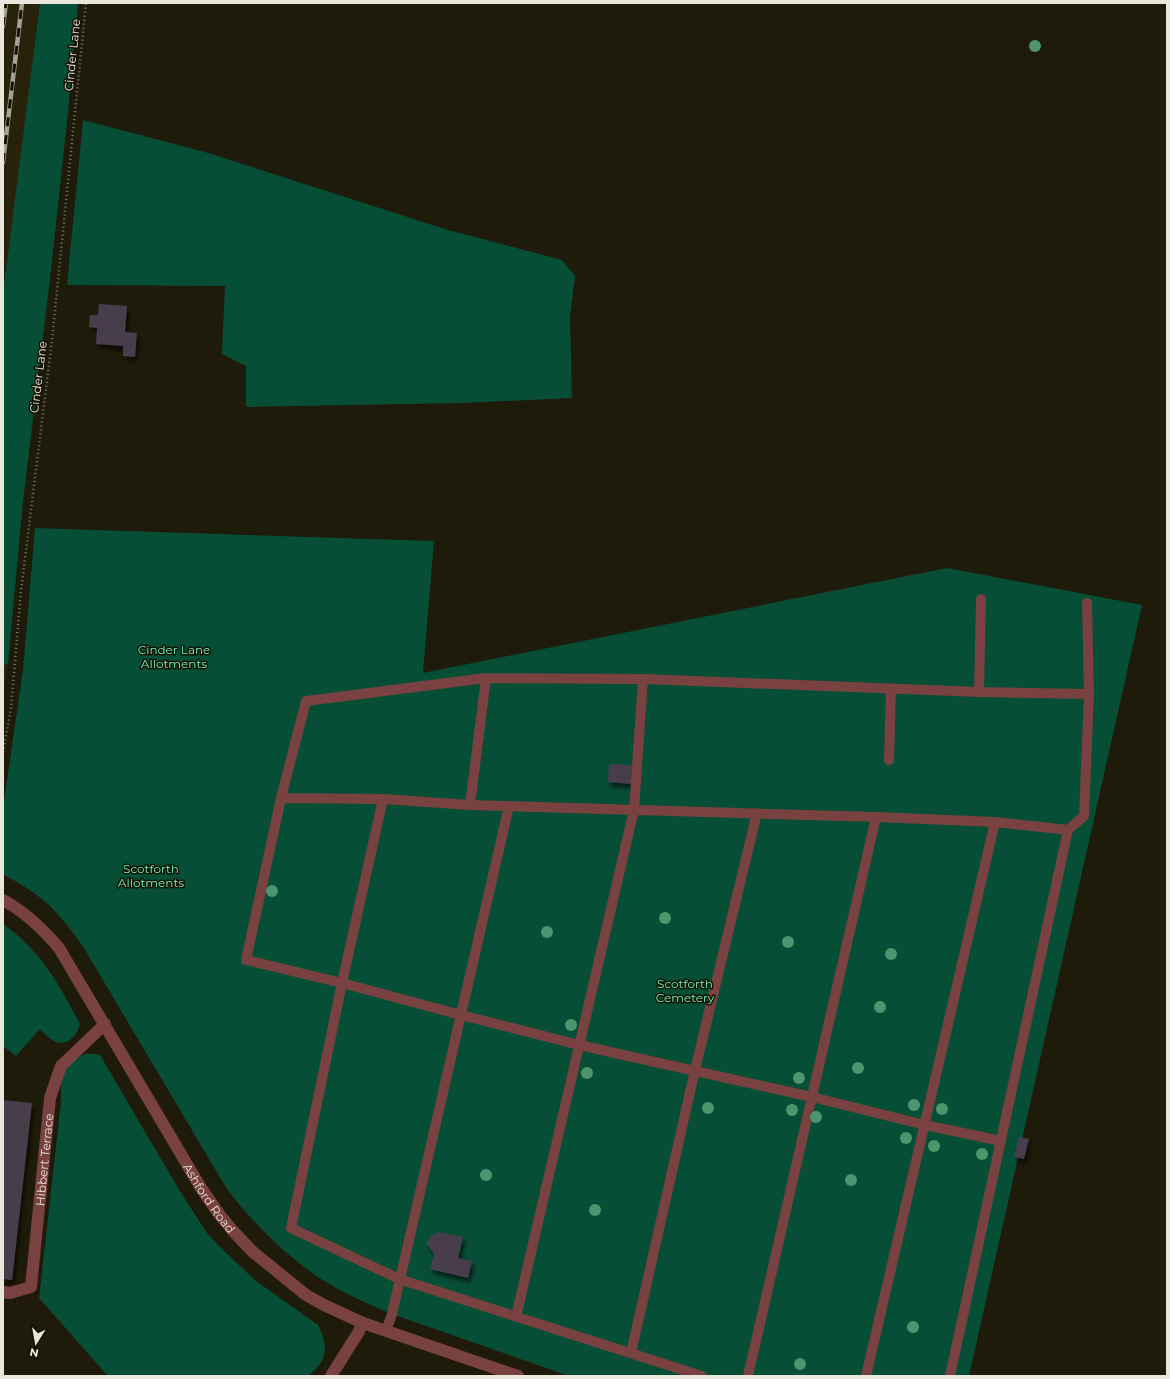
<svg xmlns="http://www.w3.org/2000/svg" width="1170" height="1379" viewBox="0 0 1170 1379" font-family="Montserrat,sans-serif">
<defs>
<filter id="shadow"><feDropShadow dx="2.5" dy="4.5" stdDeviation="2" flood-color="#0009"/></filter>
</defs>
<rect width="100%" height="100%" fill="#1f1b0a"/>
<path fill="#272209" d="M 3,3 L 78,3 L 68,112 L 50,279 L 23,501 L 8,664 L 3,697 Z"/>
<path fill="#074e37" d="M 40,3 L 78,3 L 68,112 L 50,279 L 23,501 L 8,664 L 3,665 L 3,293 Z
M 83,120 L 205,152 L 448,230 L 562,260 L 575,276 L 570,317 L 572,398 L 462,403 L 246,407 L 246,366 L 222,354 L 225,286 L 67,285 Z
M 35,528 L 434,541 L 423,673 L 947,568 L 1142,605 L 969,1376 L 569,1376 L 392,1314 C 368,1304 343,1293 321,1279 C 285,1255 253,1223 227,1189 L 82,945 C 72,931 62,918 50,906 C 36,893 19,883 3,874 L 3,808 L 23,670 Z
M 3,924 C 41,951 59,984 80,1024 C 76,1039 64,1049 49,1038 C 46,1035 43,1032 40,1029 L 16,1056 L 3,1046 Z
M 85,1054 L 94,1054 L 100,1055 L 181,1193 L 207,1233 L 221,1248 L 256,1281 L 318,1325 C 329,1347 328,1361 308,1376 L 108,1376 L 39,1298 L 61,1102 C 60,1078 63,1065 85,1054 Z"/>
<path fill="#473c4c" filter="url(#shadow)" d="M 99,304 L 127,306 L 125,332 L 137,333 L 135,357 L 123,356 L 123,346 L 96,344 L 97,328 L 89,327 L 90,315 L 98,315 Z
M 609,764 L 632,765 L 631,784 L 608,782 Z
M 3,1100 L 32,1103 L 12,1280 L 3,1279 Z
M 1019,1137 L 1029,1139 L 1024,1159 L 1014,1157 Z
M 438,1232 L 463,1237 L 458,1258 L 472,1261 L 468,1278 L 430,1269 L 434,1254 L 427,1244 L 429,1238 Z"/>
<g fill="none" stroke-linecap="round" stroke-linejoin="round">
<path stroke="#7d796b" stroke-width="2.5" stroke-dasharray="1 3" stroke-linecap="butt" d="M 3,752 L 11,708 L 21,591 L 52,340 L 86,3"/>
<path stroke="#79413f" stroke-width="10" d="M 979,692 L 981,599
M 889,760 L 891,689
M 281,798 L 383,799 L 470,805 L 876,817 L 995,822 L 1068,830
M 383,799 L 342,983 L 461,1015 L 579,1045 L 812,1097 L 925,1125 L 1001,1141
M 470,805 L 486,678
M 516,1317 L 634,810 L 643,679
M 386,1331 L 392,1314 L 509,806
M 631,1353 L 695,1070 L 757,813
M 702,1376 L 399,1279 L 291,1228 L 342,983 L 246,960 L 281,798 L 306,701 L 486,678 L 643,679 L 979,692 L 1089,694
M 748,1376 L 876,817
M 866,1376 L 995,822
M 950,1376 L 1068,830 L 1084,816 L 1089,694 L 1087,603"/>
<g stroke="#79413f" stroke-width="12">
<path id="s1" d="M 3,1292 L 10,1293 L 31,1287 L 50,1098 L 61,1066 L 105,1024"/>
<path d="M 331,1376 L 358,1333 L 363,1323"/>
</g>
<path stroke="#79413f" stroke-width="12" id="s2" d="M 3,900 C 25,912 43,929 59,948 L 201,1188 L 219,1214 L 233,1231 L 253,1252 L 306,1295 L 324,1305 L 363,1323 L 518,1376"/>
<g stroke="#a6a295" stroke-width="4.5">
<path id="rail" d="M 3,26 L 6,3
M 3,162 L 22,3"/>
</g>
<use href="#rail" stroke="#161203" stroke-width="3" stroke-dasharray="9" stroke-linecap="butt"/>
</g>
<g fill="#4d956f">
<circle cx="1035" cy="46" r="6"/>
<circle cx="272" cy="891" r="6"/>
<circle cx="665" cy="918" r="6"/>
<circle cx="547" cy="932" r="6"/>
<circle cx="788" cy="942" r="6"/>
<circle cx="891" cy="954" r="6"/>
<circle cx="880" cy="1007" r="6"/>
<circle cx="571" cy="1025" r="6"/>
<circle cx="858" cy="1068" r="6"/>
<circle cx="587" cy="1073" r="6"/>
<circle cx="799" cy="1078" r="6"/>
<circle cx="914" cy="1105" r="6"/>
<circle cx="708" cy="1108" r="6"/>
<circle cx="942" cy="1109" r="6"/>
<circle cx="792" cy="1110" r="6"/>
<circle cx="816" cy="1117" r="6"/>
<circle cx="906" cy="1138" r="6"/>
<circle cx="934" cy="1146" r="6"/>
<circle cx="982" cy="1154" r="6"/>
<circle cx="486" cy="1175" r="6"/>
<circle cx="851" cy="1180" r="6"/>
<circle cx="595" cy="1210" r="6"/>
<circle cx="913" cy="1327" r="6"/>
<circle cx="800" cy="1364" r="6"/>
</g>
<g text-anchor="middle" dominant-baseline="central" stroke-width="3" stroke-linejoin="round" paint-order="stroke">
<g font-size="12" fill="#e9e6db" stroke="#161203">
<text transform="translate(72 55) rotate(-84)">Cinder Lane</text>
<text transform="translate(38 377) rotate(-83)">Cinder Lane</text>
<text stroke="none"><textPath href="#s1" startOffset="157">Hibbert Terrace</textPath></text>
<text stroke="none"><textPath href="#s2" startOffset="366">Ashford Road</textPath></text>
</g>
<g font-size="12" fill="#72f9c2" stroke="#161203">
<text x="174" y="649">Cinder Lane<tspan x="174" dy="14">Allotments</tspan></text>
<text x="151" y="868">Scotforth<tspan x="151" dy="14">Allotments</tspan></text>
<text x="685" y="983">Scotforth<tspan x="685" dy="14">Cemetery</tspan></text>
</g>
</g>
<rect width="1170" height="1379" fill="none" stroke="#e9e6db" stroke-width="8"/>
<g transform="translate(36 1343) rotate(191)" stroke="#161203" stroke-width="3" paint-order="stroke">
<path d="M0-3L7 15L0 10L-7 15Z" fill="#e9e6db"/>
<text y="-6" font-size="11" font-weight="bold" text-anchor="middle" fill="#e9e6db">N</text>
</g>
</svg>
